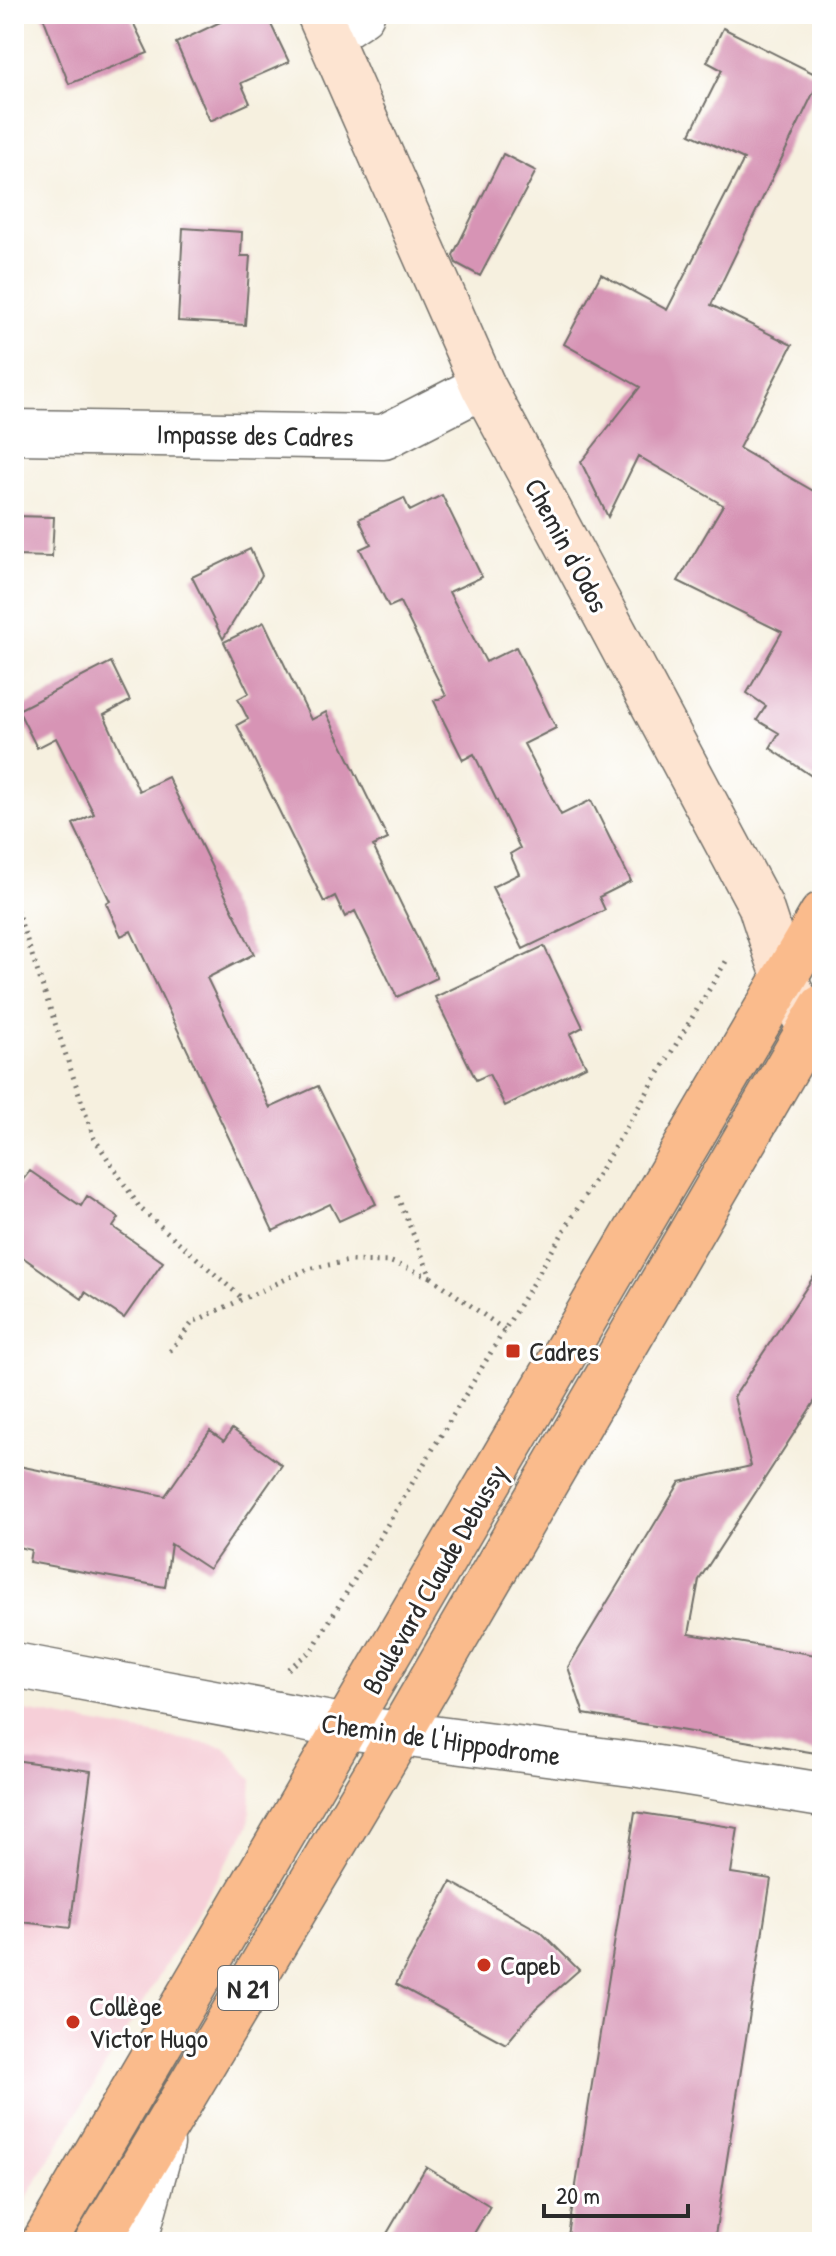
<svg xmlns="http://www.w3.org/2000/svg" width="836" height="2256" viewBox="0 0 836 2256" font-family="'Patrick Hand',sans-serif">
<rect width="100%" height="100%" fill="#fff"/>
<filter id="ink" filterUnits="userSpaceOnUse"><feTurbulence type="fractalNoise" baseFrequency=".0125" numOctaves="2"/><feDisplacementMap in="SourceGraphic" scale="16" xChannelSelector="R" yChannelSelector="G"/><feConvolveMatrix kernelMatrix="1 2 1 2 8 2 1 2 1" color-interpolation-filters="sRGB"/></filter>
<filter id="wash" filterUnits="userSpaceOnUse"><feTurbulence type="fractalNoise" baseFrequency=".006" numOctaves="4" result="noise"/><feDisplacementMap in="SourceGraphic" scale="32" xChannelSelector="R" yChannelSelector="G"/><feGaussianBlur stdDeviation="1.8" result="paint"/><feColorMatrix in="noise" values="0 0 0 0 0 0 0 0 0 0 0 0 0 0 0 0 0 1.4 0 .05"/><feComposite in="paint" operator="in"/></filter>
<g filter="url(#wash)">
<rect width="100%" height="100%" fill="#f6f0df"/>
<path fill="#f6cfd8" d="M 14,1709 L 225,1747 L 252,1780 L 249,1825 L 14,2219 Z"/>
<g id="blocks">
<path fill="#d794b5" d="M 42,14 L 129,14 L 148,53 L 69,84 Z
M 237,14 L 266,14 L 289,62 L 241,83 L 250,103 L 210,121 L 176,43 Z
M 723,28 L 821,77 L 711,305 L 792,345 L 739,448 L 822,496 L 822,783 L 770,748 L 779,733 L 757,720 L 766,706 L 747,693 L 782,632 L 678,581 L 723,505 L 638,456 L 608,517 L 581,462 L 640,387 L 564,344 L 601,274 L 667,310 L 744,159 L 690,134 L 722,70 L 707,62 Z
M 503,154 L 536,171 L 480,276 L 456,263 L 453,255 Z
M 183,228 L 242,232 L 241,256 L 250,256 L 245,325 L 178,321 Z
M 442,495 L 482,577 L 449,592 L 486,662 L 516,647 L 556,728 L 524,744 L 561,815 L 591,800 L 631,881 L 599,897 L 605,910 L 523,949 L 492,887 L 519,874 L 510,854 L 520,848 L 474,754 L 463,760 L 444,722 L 434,701 L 446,696 L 400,602 L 389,607 L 360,549 L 371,544 L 359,519 L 404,498 L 410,511 Z
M 14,516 L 54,517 L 52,557 L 14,556 Z
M 250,549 L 262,575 L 223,639 L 192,577 Z
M 264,622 L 311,720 L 326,712 L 388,839 L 373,846 L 437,978 L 397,997 L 355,911 L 345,917 L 335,896 L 324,902 L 237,725 L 248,719 L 238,699 L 249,693 L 224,642 Z
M 111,662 L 130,701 L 104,715 L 139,791 L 168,777 L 254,954 L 207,978 L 270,1108 L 318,1086 L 376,1204 L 339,1221 L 330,1204 L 273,1231 L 131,931 L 121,936 L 106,903 L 110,901 L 73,824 L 94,814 L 56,738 L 37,748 L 18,710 Z
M 544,946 L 583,1027 L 570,1034 L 586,1066 L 505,1106 L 489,1074 L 476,1080 L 435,997 Z
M 30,1171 L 81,1206 L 87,1196 L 119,1218 L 113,1227 L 163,1262 L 124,1318 L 85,1292 L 82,1299 L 14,1251 L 14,1191 Z
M 822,1264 L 822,1390 L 699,1580 L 689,1634 L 822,1656 L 822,1754 L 584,1714 L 568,1667 L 680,1482 L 751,1466 L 734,1397 Z
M 232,1429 L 282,1465 L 209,1569 L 171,1544 L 165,1587 L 29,1562 L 31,1550 L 14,1546 L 14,1465 L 165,1496 L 210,1431 L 224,1441 Z
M 14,1760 L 91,1771 L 70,1928 L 14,1921 Z
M 635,1812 L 738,1828 L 731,1873 L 771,1879 L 714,2242 L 567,2242 Z
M 451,1882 L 541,1932 L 579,1970 L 536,2008 L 506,2044 L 396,1984 Z
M 426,2167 L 490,2206 L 469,2242 L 382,2242 Z"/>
</g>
</g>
<g filter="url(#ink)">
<use href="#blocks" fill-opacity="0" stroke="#72706a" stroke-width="2"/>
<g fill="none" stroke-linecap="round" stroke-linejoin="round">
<g stroke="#72706a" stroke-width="47">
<path id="street" d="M 329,36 L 362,14
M 14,432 L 384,437 L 483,386
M 14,1665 L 347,1727 L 639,1765 L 822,1795
M 135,2242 L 162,2144"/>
</g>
<g stroke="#72706a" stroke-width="47">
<path id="secondary" d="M 319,14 L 483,386 L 760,905 C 776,954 791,1004 822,1045"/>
</g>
<g stroke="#72706a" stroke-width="47">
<path id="primary" d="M 44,2242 L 822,914
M 97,2242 L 399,1735 L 822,1007"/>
</g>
<path stroke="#72706a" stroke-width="5" stroke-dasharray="2 6" stroke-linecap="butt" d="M 14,902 L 94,1138 L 140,1208 L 243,1299
M 431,1277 L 506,1331
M 170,1351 L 193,1322 L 308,1269 L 349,1261 L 391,1262 L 431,1277 L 396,1193
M 288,1669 L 312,1650 L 728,958"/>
<use href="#street" stroke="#fff" stroke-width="44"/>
<use href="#secondary" stroke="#fde4d1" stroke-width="44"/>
<use href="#primary" stroke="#fabb8c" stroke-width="44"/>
</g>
</g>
<g fill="#c8321e" stroke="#fff" stroke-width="3">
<rect x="505" y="1343" width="16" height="16" rx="4"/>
<circle cx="484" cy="1965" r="8"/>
<circle cx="73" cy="2022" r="8"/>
</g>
<g text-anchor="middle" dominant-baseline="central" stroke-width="6" stroke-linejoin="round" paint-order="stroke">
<rect fill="#fff" stroke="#6b6b6b" stroke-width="2" x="218" y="1966" width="60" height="44" rx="6"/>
<g font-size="26" font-weight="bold" fill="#2b2b2b">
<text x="248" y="1988">N 21</text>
</g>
<g font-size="28" fill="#2b2b2b" stroke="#fff">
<text transform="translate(255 435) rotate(1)">Impasse des Cadres</text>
<text transform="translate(567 545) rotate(62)">Chemin d'Odos</text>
<text transform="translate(434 1579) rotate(-60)">Boulevard Claude Debussy</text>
<text transform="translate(441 1739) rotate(8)">Chemin de l'Hippodrome</text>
</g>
<g font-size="28" fill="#2b2b2b" stroke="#fff" text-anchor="start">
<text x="529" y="1351">Cadres</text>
<text x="500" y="1965">Capeb</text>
<text x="89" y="2006">Collège<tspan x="89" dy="32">Victor Hugo</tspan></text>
</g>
</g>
<rect width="836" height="2256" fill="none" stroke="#fff" stroke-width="48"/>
<path d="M544 2204v12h144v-12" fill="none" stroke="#2b2b2b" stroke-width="4"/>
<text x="556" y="2204" font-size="24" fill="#2b2b2b" stroke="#ffffff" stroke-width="6" paint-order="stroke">20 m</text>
</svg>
